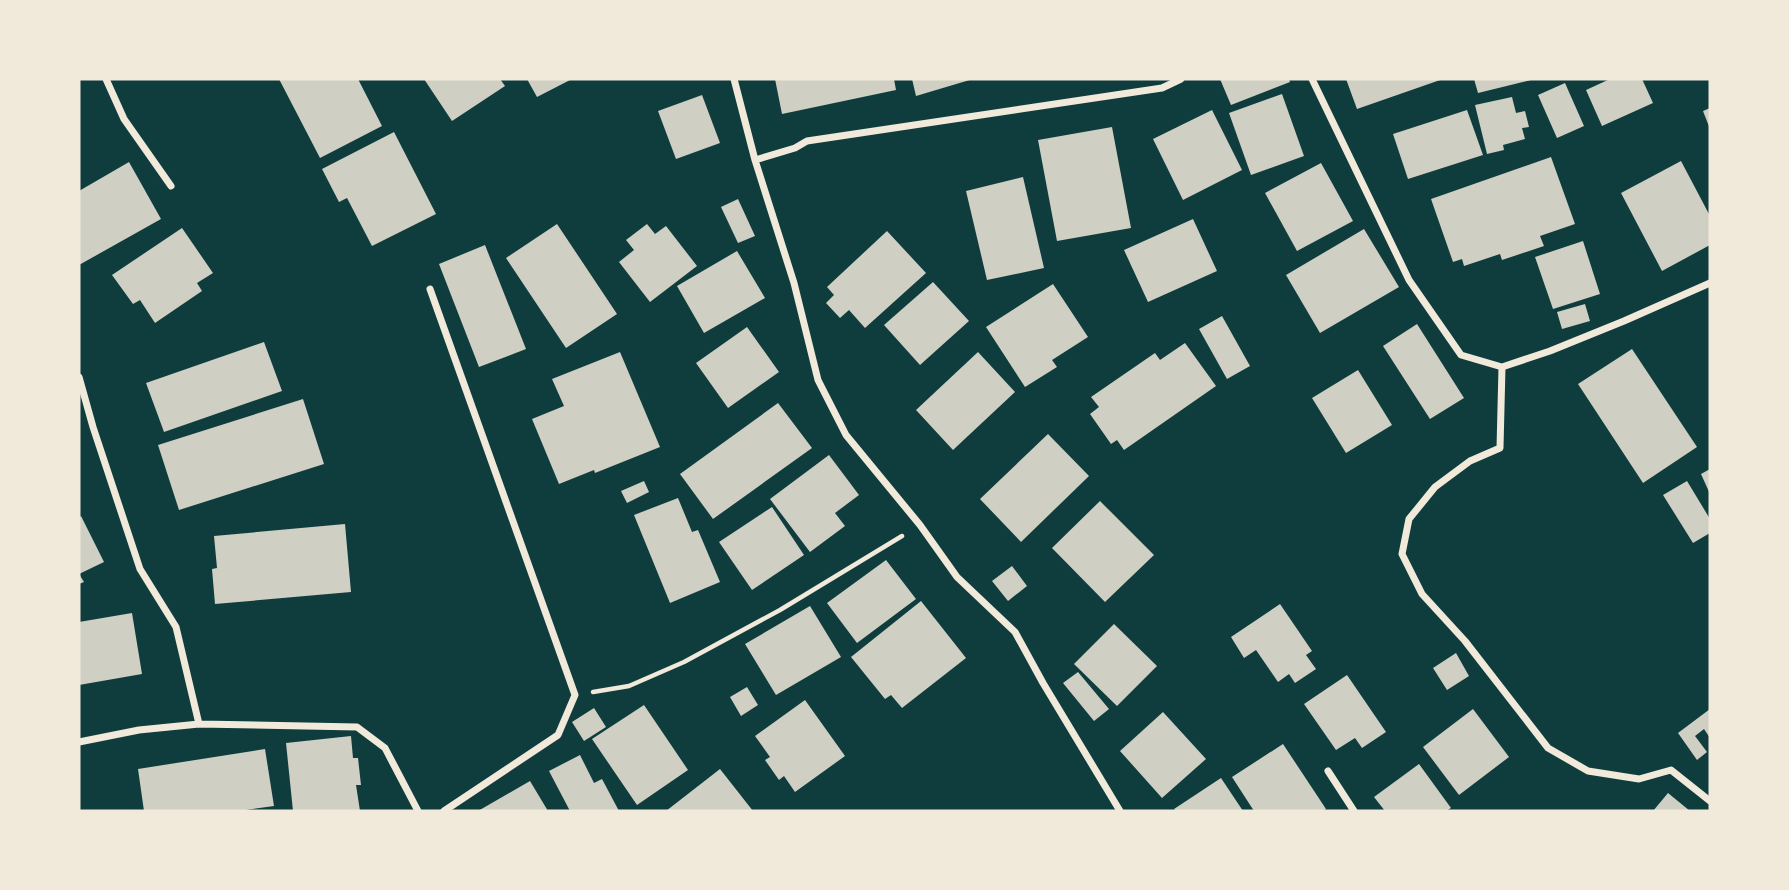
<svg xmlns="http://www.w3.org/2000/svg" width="1789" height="890" viewBox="0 0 1789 890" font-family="Inter,sans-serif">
<rect width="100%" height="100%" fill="#0f3d3e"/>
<path fill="#cfcfc3" d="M 279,79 L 358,79 L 382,126 L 320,158 Z
M 424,79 L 500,79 L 505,86 L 452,121 Z
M 527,79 L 572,79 L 537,97 Z
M 775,79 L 894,79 L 896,90 L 782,114 Z
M 912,79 L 973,79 L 916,96 Z
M 1220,79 L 1289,79 L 1290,82 L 1231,105 Z
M 1346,79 L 1443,79 L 1357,109 Z
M 1474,79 L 1531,79 L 1531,80 L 1478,93 Z
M 1610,79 L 1642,79 L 1653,103 L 1602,126 L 1586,90 Z
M 1565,83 L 1584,126 L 1557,138 L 1538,95 Z
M 1282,94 L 1304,156 L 1251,175 L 1229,113 Z
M 702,95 L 720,143 L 676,159 L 658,111 Z
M 1512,97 L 1516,113 L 1525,111 L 1529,127 L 1522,128 L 1525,139 L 1503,145 L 1504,150 L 1487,154 L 1475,105 Z
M 1710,108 L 1710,129 L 1703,111 Z
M 1212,110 L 1242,170 L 1183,200 L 1153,139 Z
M 1467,110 L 1483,155 L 1408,179 L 1393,134 Z
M 1112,127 L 1131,228 L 1057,241 L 1038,140 Z
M 394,132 L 436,214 L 372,246 L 347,198 L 339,202 L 322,169 Z
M 1551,157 L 1575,224 L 1540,236 L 1544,246 L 1502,260 L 1500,254 L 1464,266 L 1462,259 L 1453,262 L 1431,199 Z
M 1681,161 L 1710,216 L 1710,245 L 1662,271 L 1621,193 Z
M 129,162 L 161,219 L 79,265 L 79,191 Z
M 1321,163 L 1353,221 L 1297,251 L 1265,193 Z
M 1023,177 L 1044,268 L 987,280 L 966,191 Z
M 738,199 L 755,236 L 738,243 L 721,207 Z
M 1193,219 L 1217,271 L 1148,302 L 1124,250 Z
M 557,224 L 617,314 L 566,348 L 506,258 Z
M 647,224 L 655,234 L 666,226 L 697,266 L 650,302 L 619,262 L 634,250 L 626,240 Z
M 182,228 L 213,273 L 197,283 L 202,291 L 155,323 L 140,300 L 133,304 L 112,275 Z
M 1364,229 L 1399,287 L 1320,333 L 1286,275 Z
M 887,231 L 926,273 L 865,328 L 849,310 L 840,318 L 826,303 L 834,295 L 827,287 Z
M 1583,241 L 1600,294 L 1553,309 L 1535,257 Z
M 485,245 L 526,349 L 479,367 L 439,264 Z
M 737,251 L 765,298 L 704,333 L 677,286 Z
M 933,282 L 969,321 L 920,365 L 884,325 Z
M 1053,284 L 1088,337 L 1052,360 L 1057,367 L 1025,387 L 986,327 Z
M 1585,304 L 1590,321 L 1562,329 L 1557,312 Z
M 1222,316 L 1250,366 L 1227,379 L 1199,329 Z
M 1417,324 L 1464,398 L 1430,419 L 1383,346 Z
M 747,327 L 779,372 L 728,408 L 696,363 Z
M 264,342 L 282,391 L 164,432 L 146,383 Z
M 1185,343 L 1216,386 L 1124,450 L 1117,440 L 1111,444 L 1090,414 L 1099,407 L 1091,397 L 1155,353 L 1160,360 Z
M 1632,349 L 1697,447 L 1643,483 L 1578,384 Z
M 620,352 L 660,447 L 595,473 L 594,470 L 559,484 L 532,419 L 564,406 L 552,379 Z
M 978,352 L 1015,392 L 953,450 L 916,410 Z
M 1358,370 L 1392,425 L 1346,453 L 1312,398 Z
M 303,399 L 324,464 L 179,510 L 158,445 Z
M 778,403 L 812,448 L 713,519 L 680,474 Z
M 1048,434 L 1089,476 L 1021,542 L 980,499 Z
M 829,455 L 859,495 L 835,513 L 845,526 L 810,552 L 770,499 Z
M 1710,469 L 1710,494 L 1701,474 Z
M 644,481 L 649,492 L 627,503 L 621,491 Z
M 1687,481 L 1710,519 L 1710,533 L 1693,543 L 1663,495 Z
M 678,498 L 692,532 L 698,530 L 720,582 L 670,603 L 634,515 Z
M 1100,501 L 1154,555 L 1105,602 L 1052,548 Z
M 772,507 L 804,555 L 752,590 L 719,542 Z
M 81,516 L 104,562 L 79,574 L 84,582 L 79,584 L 79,518 Z
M 345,524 L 351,592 L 215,604 L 212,569 L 217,568 L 214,536 Z
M 886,560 L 916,599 L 857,643 L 827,603 Z
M 1012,566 L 1027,586 L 1008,601 L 992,581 Z
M 921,601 L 966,658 L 902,708 L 891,695 L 885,699 L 851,657 Z
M 1280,604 L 1312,651 L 1306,655 L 1316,669 L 1295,683 L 1289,674 L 1278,682 L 1256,650 L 1244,658 L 1231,637 Z
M 810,606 L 841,657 L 776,695 L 745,644 Z
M 132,613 L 142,674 L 79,685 L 79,622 Z
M 1114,624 L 1157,666 L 1117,706 L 1074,664 Z
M 1456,653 L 1469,676 L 1447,690 L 1433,668 Z
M 1078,672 L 1109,709 L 1094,721 L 1063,683 Z
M 1347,675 L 1386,732 L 1362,748 L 1355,738 L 1336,750 L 1304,704 Z
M 747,687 L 758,705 L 741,716 L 730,697 Z
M 805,700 L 845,756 L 795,792 L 784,776 L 779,780 L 765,760 L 770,757 L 755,736 Z
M 644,705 L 688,770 L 637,805 L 592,739 Z
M 594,708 L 606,727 L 584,741 L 572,722 Z
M 1473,709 L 1509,757 L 1459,795 L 1423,747 Z
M 1710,709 L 1710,738 L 1704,729 L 1695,736 L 1707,752 L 1697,760 L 1678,733 Z
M 1163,712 L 1206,759 L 1162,798 L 1120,751 Z
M 351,736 L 353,758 L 358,758 L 361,785 L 356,785 L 360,811 L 293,811 L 286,743 Z
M 1283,744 L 1326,809 L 1322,811 L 1254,811 L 1232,777 Z
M 265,749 L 274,806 L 239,811 L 144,811 L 138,769 Z
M 580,755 L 594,783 L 602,779 L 619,811 L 570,811 L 549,771 Z
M 1419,764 L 1451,808 L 1446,811 L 1385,811 L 1374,797 Z
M 720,769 L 753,811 L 666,811 Z
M 1221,778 L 1243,811 L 1176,811 L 1174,809 Z
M 530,781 L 548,811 L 478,811 Z
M 1668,793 L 1690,811 L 1653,811 Z"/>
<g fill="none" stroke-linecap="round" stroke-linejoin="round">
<path stroke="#f1e9da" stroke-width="4.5" d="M 593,692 L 629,686 L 684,662 L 780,610 L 902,536"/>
<path stroke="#f1e9da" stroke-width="7" d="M 106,79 L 124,119 L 171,186
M 734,79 L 755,160 L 794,283 L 818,380 L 846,435 L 920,525 L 957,577 L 1015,632 L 1043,683 L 1120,811
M 1312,79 L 1409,280 L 1461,355 L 1502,367 L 1550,351 L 1624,321 L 1710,283
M 755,160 L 795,148 L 807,141 L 1162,88 L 1181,79
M 430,289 L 575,695 L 558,735 L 444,811
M 1502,367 L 1500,448 L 1470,461 L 1435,487 L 1409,519 L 1402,554 L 1422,594 L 1465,641 L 1548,748 L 1588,771 L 1639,779 L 1671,770 L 1710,801
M 79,377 L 93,427 L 140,569 L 176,627 L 199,724
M 79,742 L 139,730 L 199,724 L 357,727 L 385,748 L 418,811
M 1328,771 L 1354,811"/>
</g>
<rect width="1789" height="890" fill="none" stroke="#f1e9da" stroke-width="161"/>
</svg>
